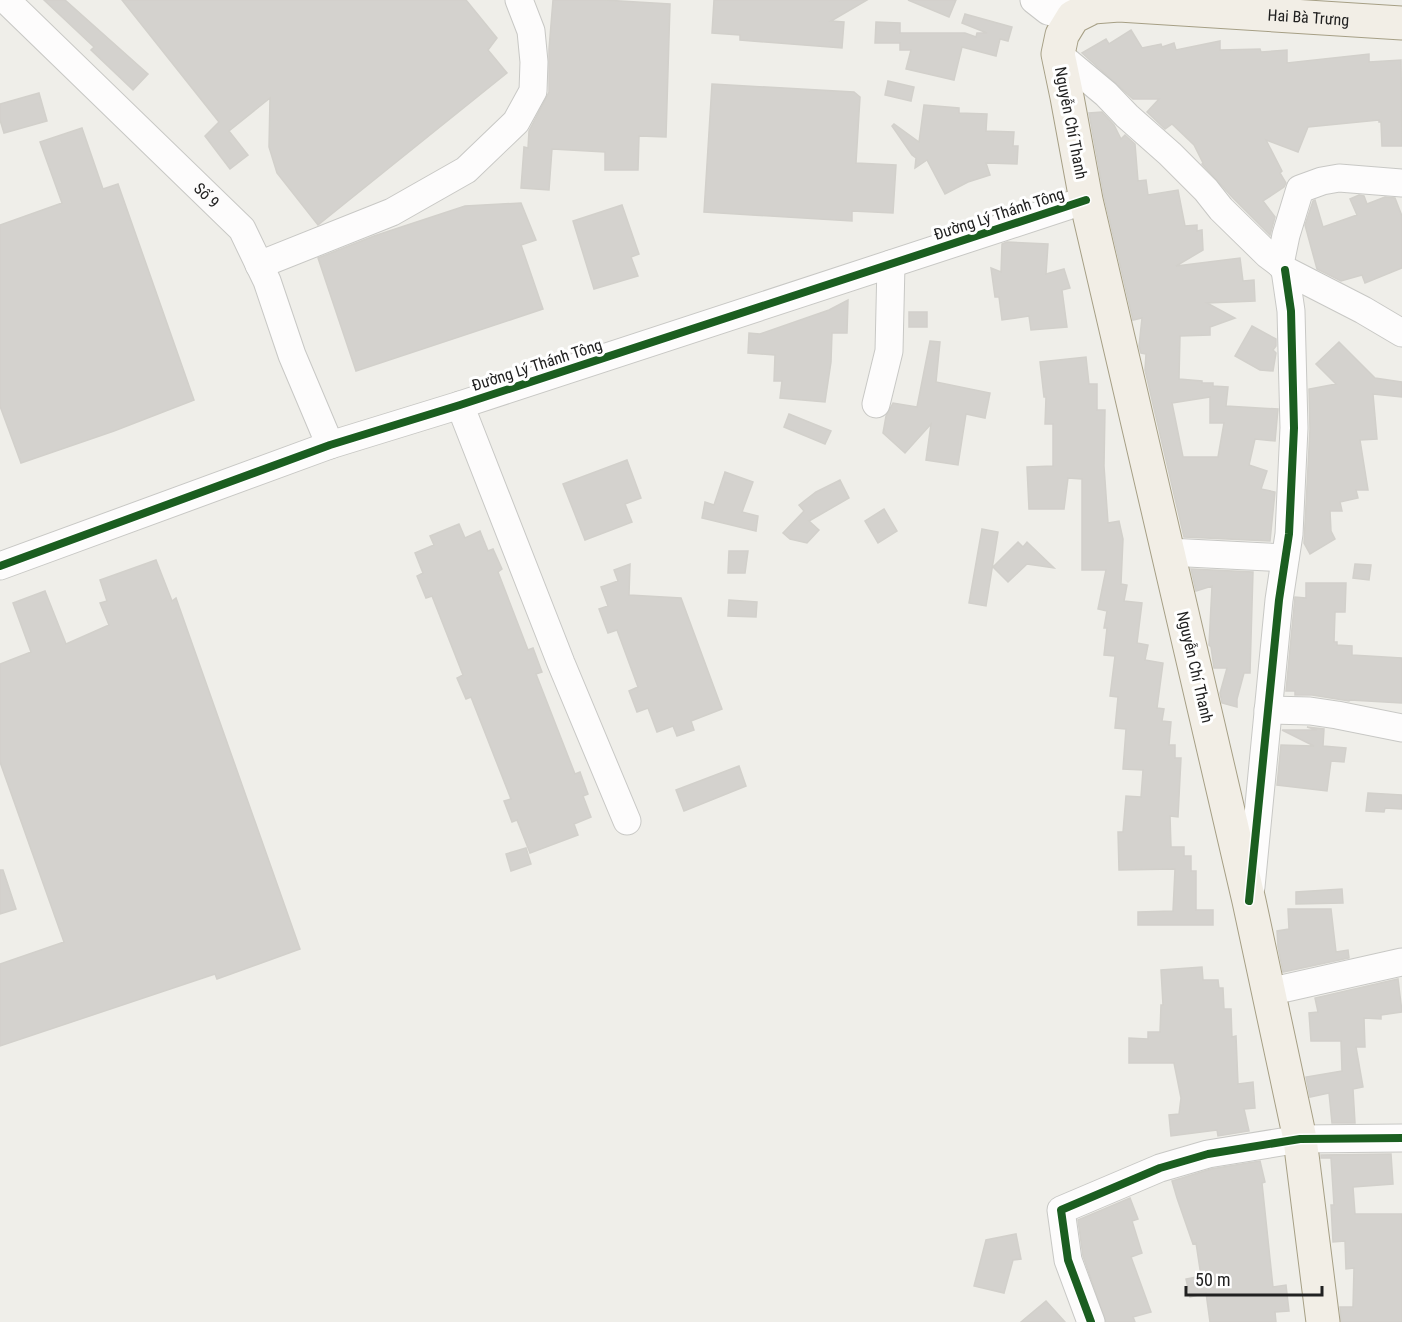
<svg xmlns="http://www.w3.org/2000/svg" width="1402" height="1322" viewBox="0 0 1402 1322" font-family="'Roboto Condensed',sans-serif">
<rect width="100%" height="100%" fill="#efeee9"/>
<path fill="#d4d2ce" stroke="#d2d0cb" stroke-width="1.5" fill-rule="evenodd" d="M 44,0 L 65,0 L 148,74 L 133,90 L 91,50 L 94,47 Z
M 122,0 L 466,0 L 497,38 L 488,50 L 507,73 L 318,225 L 277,173 L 269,147 L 270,98 L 229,131 L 248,155 L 230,169 L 205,136 L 219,122 Z
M 553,0 L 604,0 L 670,4 L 666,137 L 639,136 L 638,170 L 605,170 L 605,152 L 552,149 L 549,190 L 521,188 L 524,147 L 528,148 L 529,131 L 549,92 L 549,49 Z
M 714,0 L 867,0 L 831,21 L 844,22 L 842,48 L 740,40 L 740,35 L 712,33 Z
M 908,0 L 956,0 L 949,17 Z
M 965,14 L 1012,27 L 1008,41 L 1000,39 L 996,56 L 962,47 L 954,80 L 906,69 L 911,50 L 900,50 L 900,43 L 875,43 L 876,22 L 900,23 L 900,33 L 965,33 L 976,37 L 977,33 L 987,33 L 962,23 Z
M 1131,30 L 1142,48 L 1161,44 L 1162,47 L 1174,43 L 1176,50 L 1220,41 L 1220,50 L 1260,49 L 1261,52 L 1287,50 L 1287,63 L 1369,54 L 1369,62 L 1401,60 L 1402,146 L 1382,146 L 1381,122 L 1379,122 L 1379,120 L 1308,127 L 1298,152 L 1266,140 L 1282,171 L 1280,173 L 1286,183 L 1284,187 L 1263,201 L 1275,217 L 1270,235 L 1233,198 L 1202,164 L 1203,163 L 1194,145 L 1172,124 L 1165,129 L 1147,112 L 1159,99 L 1133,99 L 1082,53 L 1106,39 L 1109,44 Z
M 888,81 L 914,87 L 911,101 L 885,95 Z
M 712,84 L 854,92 L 860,97 L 856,163 L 896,165 L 893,213 L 852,211 L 852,221 L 704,212 Z
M 39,93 L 47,121 L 4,133 L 0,120 L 0,104 Z
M 924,105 L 959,108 L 959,113 L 987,114 L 986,131 L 1014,132 L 1013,146 L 1018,146 L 1017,164 L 986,163 L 990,175 L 968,182 L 945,194 L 927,160 L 915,168 L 916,158 L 912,155 L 892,126 L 894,124 L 919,142 Z
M 1102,112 L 1114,125 L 1121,139 L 1125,135 L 1135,144 L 1138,181 L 1146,180 L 1148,195 L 1178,190 L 1185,226 L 1197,225 L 1197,231 L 1202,230 L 1203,250 L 1176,266 L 1240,258 L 1243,281 L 1254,280 L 1255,301 L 1207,303 L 1235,318 L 1210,327 L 1210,335 L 1180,336 L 1179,379 L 1202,381 L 1202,383 L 1213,383 L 1213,386 L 1228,387 L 1226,406 L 1278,409 L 1275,441 L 1255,439 L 1249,465 L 1267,471 L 1261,489 L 1275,492 L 1270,541 L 1184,537 L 1145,370 L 1146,354 L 1141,353 L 1139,346 L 1142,318 L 1133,320 L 1104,196 L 1089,113 ZM 1210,397 L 1210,423 L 1224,423 L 1218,457 L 1183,457 L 1172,403 Z
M 82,128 L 103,189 L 118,184 L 194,400 L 114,431 L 21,463 L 0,406 L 0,225 L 62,203 L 40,142 Z
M 1359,195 L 1364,196 L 1367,204 L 1385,197 L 1395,198 L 1402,216 L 1402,268 L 1365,283 L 1362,275 L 1341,281 L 1317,269 L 1305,225 L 1313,201 L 1315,200 L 1323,227 L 1357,215 L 1350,199 Z
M 521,203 L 536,240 L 521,245 L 543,309 L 356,371 L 318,258 L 374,236 L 465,206 Z
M 622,205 L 639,254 L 631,257 L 638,276 L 594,289 L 573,221 Z
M 1007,242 L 1048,244 L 1046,274 L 1064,269 L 1070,288 L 1062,290 L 1067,327 L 1031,330 L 1029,316 L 1002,320 L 999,297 L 995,297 L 991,268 L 1001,272 L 1002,244 Z
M 848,300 L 847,333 L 832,333 L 831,362 L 825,402 L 780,398 L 782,381 L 774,381 L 775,355 L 748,353 L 749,333 L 760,334 L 829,310 Z
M 909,312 L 927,312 L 927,327 L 909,327 Z
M 1252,326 L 1276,339 L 1276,346 L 1273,350 L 1276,353 L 1273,371 L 1260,370 L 1235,356 Z
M 930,341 L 940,342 L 936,382 L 990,393 L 985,418 L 966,414 L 958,465 L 926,460 L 931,424 L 905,453 L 883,433 L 886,416 L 893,403 L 917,407 Z
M 1339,342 L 1375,378 L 1402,382 L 1402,397 L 1373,394 L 1377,439 L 1360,440 L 1368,490 L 1356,490 L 1358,498 L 1340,502 L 1342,511 L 1330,511 L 1331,531 L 1335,539 L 1310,554 L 1304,543 L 1310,429 L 1309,389 L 1336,384 L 1316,364 Z
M 1086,357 L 1089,384 L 1097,384 L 1097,410 L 1105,410 L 1104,466 L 1108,523 L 1119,521 L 1123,539 L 1121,584 L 1127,585 L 1124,601 L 1142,603 L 1137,643 L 1148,645 L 1145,660 L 1163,663 L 1157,708 L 1164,709 L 1162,721 L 1171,722 L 1169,745 L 1175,745 L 1175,758 L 1181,758 L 1178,817 L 1170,816 L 1171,847 L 1184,847 L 1184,856 L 1191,856 L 1191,871 L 1196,871 L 1196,910 L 1213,910 L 1213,925 L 1138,925 L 1138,912 L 1173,911 L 1175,869 L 1119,870 L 1118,832 L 1123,832 L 1126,796 L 1141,797 L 1143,770 L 1123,769 L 1126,729 L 1115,728 L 1118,697 L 1110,696 L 1115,656 L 1104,655 L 1107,628 L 1104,628 L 1107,611 L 1098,609 L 1106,570 L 1082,570 L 1082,479 L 1068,478 L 1064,509 L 1029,509 L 1027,467 L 1053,466 L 1053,424 L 1045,424 L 1046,397 L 1044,397 L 1040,362 Z
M 789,414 L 831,431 L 825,444 L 784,427 Z
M 627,460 L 641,498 L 625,504 L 632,522 L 585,540 L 563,484 Z
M 725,472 L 753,482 L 742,512 L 758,516 L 756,531 L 702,518 L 705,502 L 714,505 Z
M 840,480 L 849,498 L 809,521 L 819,530 L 807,543 L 790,539 L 783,533 L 804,511 L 799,505 L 816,492 Z
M 884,509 L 897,531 L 878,543 L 865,521 Z
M 459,524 L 465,538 L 480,531 L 488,551 L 493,549 L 502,569 L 498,572 L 528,650 L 533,648 L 542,672 L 536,674 L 575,774 L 580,772 L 588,794 L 583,796 L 591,817 L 574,824 L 578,835 L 530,853 L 517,820 L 512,822 L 504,801 L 511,799 L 471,697 L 466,699 L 457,678 L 463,675 L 432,596 L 426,598 L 417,576 L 423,573 L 415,553 L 434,545 L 430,536 Z
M 982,529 L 998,532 L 986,606 L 969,603 Z
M 1018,542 L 1023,547 L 1027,542 L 1054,568 L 1027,564 L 1008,582 L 993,567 Z
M 729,551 L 748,551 L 745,573 L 728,573 Z
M 156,560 L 172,601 L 176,598 L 300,949 L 217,979 L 215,974 L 0,1046 L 0,964 L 64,942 L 0,762 L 0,664 L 31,652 L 13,603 L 45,591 L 66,644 L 109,625 L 100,603 L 107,601 L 100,580 Z
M 630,564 L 629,595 L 681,598 L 722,709 L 691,721 L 694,730 L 677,736 L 673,726 L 657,732 L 648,708 L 637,712 L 629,691 L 638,687 L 617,630 L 608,633 L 599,609 L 608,606 L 601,587 L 618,581 L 614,570 Z
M 1355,564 L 1371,565 L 1369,580 L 1353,578 Z
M 1191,569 L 1253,572 L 1250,673 L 1244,673 L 1237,699 L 1237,707 L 1222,703 L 1220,693 L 1227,668 L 1214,668 L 1211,647 L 1209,645 L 1212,586 L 1196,591 Z
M 1306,583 L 1346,583 L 1345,612 L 1335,612 L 1334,642 L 1337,642 L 1337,645 L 1352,646 L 1352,655 L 1402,658 L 1402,703 L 1350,700 L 1349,701 L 1312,695 L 1295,695 L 1295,691 L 1286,691 L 1295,597 L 1306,598 Z
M 729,600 L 757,602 L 756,617 L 728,616 Z
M 1307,727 L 1324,729 L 1323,746 L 1346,748 L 1344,762 L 1331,761 L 1327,791 L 1277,785 L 1281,745 L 1314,746 L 1282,730 L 1317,730 Z
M 739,766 L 746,786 L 684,811 L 676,790 Z
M 1368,793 L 1402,795 L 1402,809 L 1385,808 L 1384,812 L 1366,811 Z
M 526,848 L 531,864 L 511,871 L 506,854 Z
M 0,870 L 3,870 L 16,909 L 0,914 Z
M 1342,889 L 1343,903 L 1296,904 L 1296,892 Z
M 1288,909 L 1331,909 L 1336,952 L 1348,950 L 1349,958 L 1283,972 L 1278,947 L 1277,931 L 1289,929 Z
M 1202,967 L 1203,980 L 1218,980 L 1219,988 L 1223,988 L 1224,1009 L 1231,1009 L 1232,1037 L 1236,1036 L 1238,1084 L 1253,1082 L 1255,1108 L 1244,1109 L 1249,1131 L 1218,1136 L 1217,1130 L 1171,1136 L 1169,1115 L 1179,1114 L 1181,1098 L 1174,1063 L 1129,1063 L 1129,1038 L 1148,1039 L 1148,1032 L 1160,1032 L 1161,1005 L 1163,1005 L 1161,970 Z
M 1398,979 L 1402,1012 L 1381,1015 L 1381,1019 L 1364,1018 L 1365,1047 L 1356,1047 L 1363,1087 L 1353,1089 L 1355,1123 L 1332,1123 L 1329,1093 L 1310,1097 L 1306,1077 L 1342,1071 L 1341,1041 L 1311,1041 L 1309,1013 L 1318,1012 L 1315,998 Z
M 1391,1154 L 1393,1184 L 1353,1187 L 1355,1214 L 1402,1214 L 1402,1322 L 1341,1322 L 1340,1307 L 1353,1307 L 1354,1268 L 1346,1269 L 1345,1241 L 1333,1242 L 1331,1205 L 1334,1205 L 1331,1158 L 1321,1158 L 1321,1155 Z
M 1260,1161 L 1265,1182 L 1262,1183 L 1273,1287 L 1286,1285 L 1289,1311 L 1275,1312 L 1276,1322 L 1210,1322 L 1206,1293 L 1190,1297 L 1186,1279 L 1201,1276 L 1196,1243 L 1193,1244 L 1177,1198 L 1172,1181 L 1211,1169 Z
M 1130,1198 L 1138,1219 L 1132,1221 L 1142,1253 L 1131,1257 L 1151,1312 L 1133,1317 L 1135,1322 L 1106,1322 L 1083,1256 L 1078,1220 Z
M 1016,1234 L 1021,1259 L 1013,1260 L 1004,1293 L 974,1286 L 986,1240 Z
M 1046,1301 L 1065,1322 L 1021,1322 Z"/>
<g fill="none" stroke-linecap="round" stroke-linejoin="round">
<g stroke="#c8c8c5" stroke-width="29">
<g id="minor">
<path id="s1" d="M 6,0 L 242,229 L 267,281 L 292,355 L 330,445"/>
<path d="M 1034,0 L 1048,11 L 1073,17 L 1073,0"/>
<path d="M 1058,54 L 1106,94 L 1127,116 L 1170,154 L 1206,190 L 1221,209 L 1268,255 L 1280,264 L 1285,270 L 1363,310 L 1402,333"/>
<path d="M 1280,264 L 1286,235 L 1300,189 L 1322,181 L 1339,178 L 1402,183"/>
<path d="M 259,265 L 392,212 L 466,170 L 516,122 L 533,91 L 534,62 L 531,31 L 519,0"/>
<path d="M 876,404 L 889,351 L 891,264"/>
<path d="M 460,405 L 561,663 L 627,821"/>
<path d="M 1168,552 L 1285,558"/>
<path d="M 0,566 L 330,445 L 460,405 L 1086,200"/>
<path d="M 1268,710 L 1310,711 L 1337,715 L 1402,728"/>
<path d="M 1251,887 L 1279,600 L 1289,534 L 1294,428 L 1291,311 L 1285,270"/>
<path d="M 1268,992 L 1402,962"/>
<path d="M 1091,1322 L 1068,1260 L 1061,1210 L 1160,1168 L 1208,1154 L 1300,1139 L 1402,1138"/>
</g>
</g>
<g stroke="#a69f85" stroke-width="35">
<g id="major">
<path id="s2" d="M 1323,1322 L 1300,1139 L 1249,901 L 1086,200 L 1067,97 L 1058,54 L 1062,35 L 1073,17 L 1093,7 L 1119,5 L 1402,23"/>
</g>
</g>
<use href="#minor" stroke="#fdfcfc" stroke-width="27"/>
<use href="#major" stroke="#f2eee6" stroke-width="33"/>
<g stroke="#fff" stroke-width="11">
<path id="cycleway" d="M 0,566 L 330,445 L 460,405 L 1086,200
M 1249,901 L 1279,600 L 1289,534 L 1294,428 L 1291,311 L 1285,270
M 1091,1322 L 1068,1260 L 1061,1210 L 1160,1168 L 1208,1154 L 1300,1139 L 1402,1138"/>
</g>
<use href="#cycleway" stroke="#1b5e20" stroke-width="8"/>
</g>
<g text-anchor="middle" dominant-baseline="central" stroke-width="6" stroke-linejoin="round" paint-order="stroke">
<g font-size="16" fill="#212121" stroke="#fff">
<text stroke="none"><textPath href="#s2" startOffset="1575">Hai Bà Trưng</textPath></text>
<text transform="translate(1071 123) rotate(79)">Nguyễn Chí Thanh</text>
<text stroke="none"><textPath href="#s1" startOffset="280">Số 9</textPath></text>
<text transform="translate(999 214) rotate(-18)">Đường Lý Thánh Tông</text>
<text transform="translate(537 365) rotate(-18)">Đường Lý Thánh Tông</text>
<text transform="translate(1195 667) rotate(77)">Nguyễn Chí Thanh</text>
</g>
</g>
<path d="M1186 1286v9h136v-9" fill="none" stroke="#212121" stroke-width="3"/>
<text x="1195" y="1286" font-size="18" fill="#212121" stroke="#ffffff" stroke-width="4.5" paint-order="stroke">50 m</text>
</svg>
